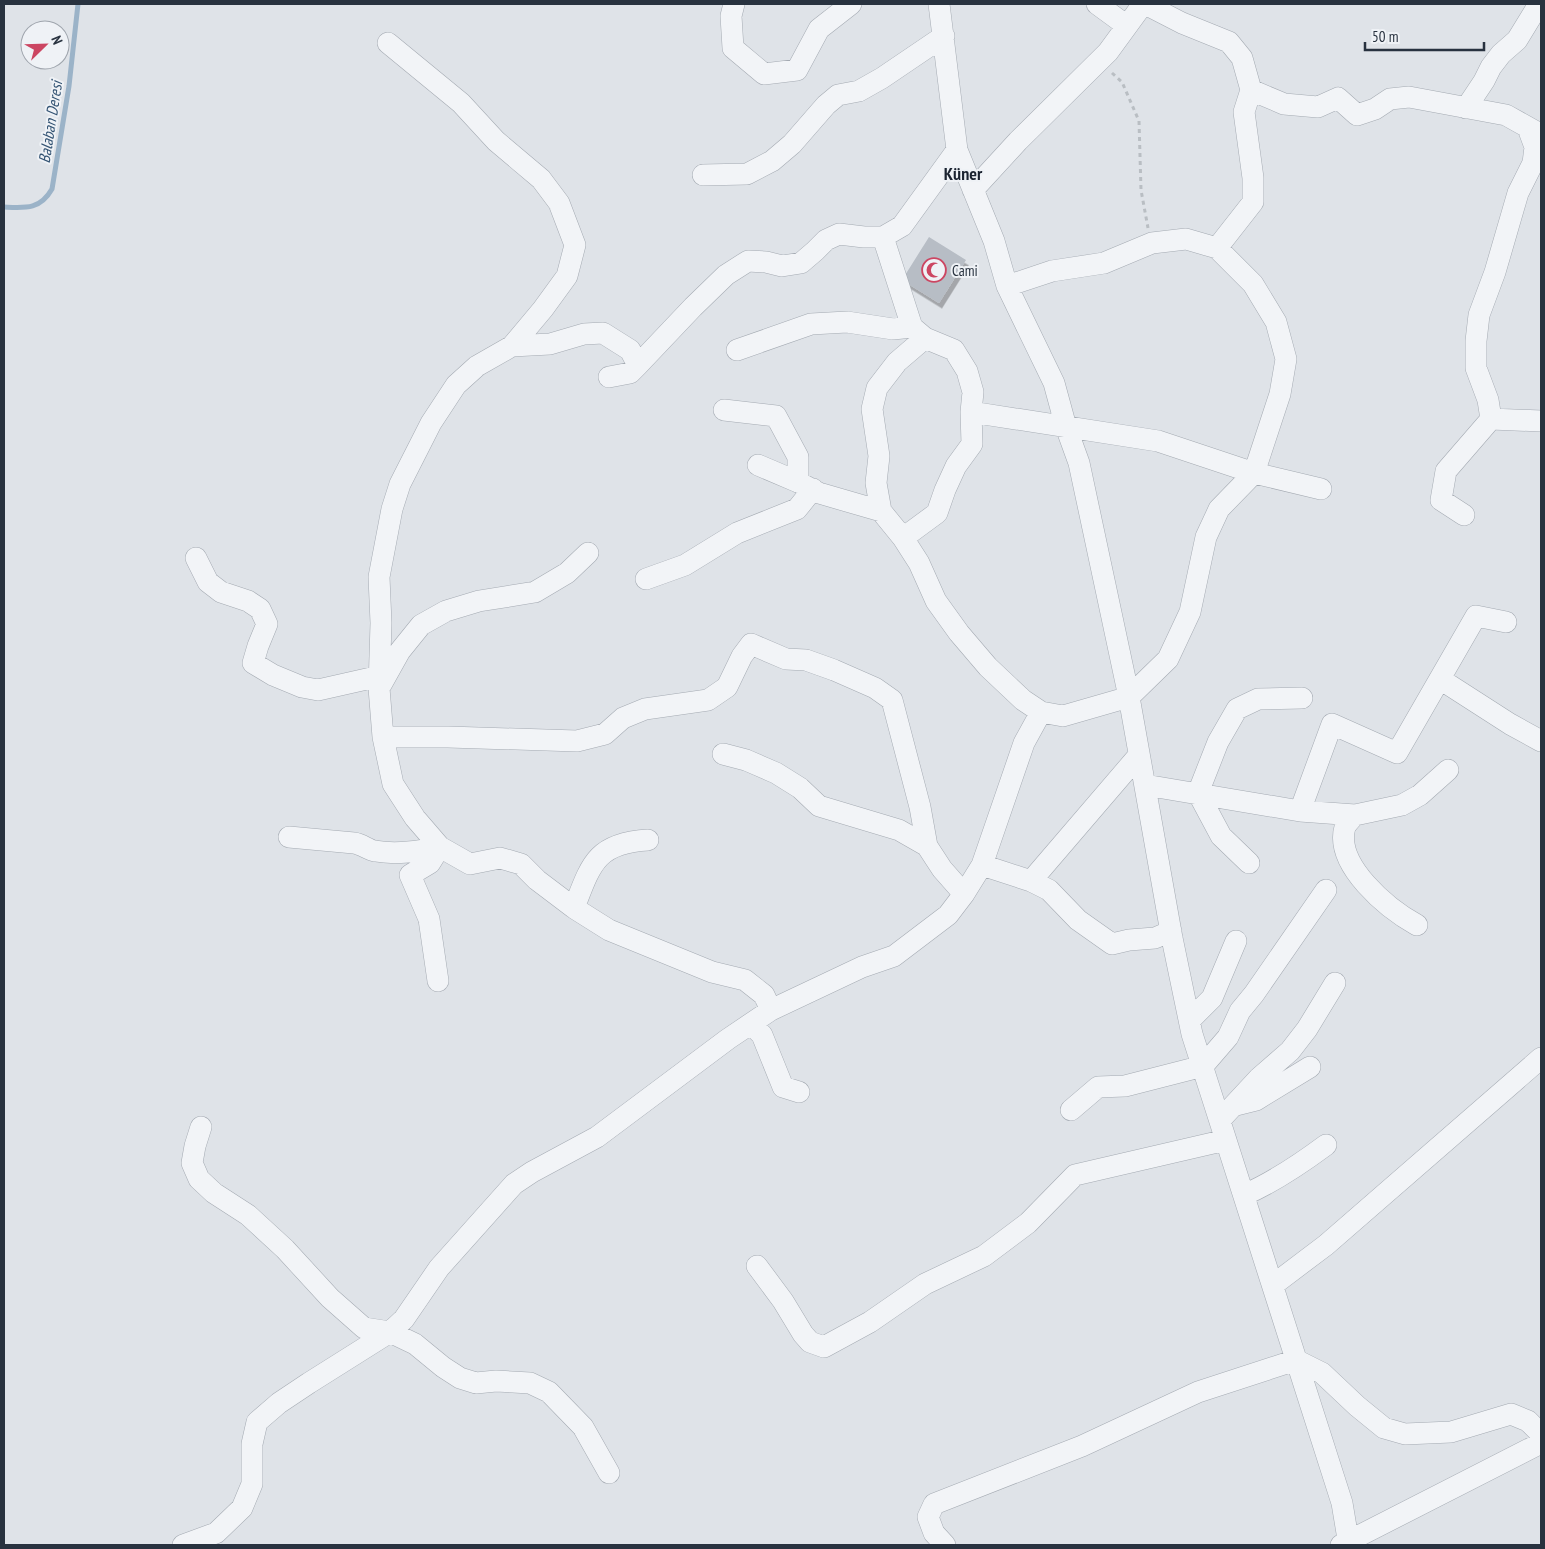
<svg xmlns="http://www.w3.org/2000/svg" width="1545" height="1549" viewBox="0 0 1545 1549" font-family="'PT Sans Narrow',sans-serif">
<defs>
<filter id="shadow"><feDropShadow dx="3" dy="5.5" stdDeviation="0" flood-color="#0004"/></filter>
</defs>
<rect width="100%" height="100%" fill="#dfe3e8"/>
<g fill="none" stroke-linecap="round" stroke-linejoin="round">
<path stroke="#9bb3c8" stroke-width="5" d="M 4,207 C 25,208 40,210 52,189 L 69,86 L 78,4"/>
</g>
<path fill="#b7bdc5" filter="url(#shadow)" d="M 929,237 L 966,260 L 939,303 L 902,280 Z"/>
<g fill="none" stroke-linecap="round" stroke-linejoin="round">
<g stroke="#a4aab2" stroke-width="22">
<path id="minor" d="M 734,4 L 731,16 L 733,48 L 764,74 L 797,70 L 819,29 L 851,4
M 939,4 L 957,150 L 994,241 L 1007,286 L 1054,383 L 1066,427 L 1079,463 L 1129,697 L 1172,938 L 1192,1034 L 1342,1503 L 1349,1545
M 1097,4 L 1127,26
M 1145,4 L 1182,23 L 1229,42 L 1242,58 L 1251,90 L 1244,112 L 1253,178 L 1253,202 L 1217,248
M 388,43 L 461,103 L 496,141 L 541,179 L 559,203 L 575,245 L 567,276 L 543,309 L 512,346 L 477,366 L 456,385 L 431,423 L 400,484 L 392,509 L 379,577 L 381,623 L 379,688 L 383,737 L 393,784 L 415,818 L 440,847 L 470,864 L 500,858 L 521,864 L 537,880 L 574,908 L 609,930 L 712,972 L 745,980 L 764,995 L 771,1010
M 1251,90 L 1284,104 L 1318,107 L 1338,98 L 1357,115 L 1375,109 L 1390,99 L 1409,97 L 1506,115 L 1540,134
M 1466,108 L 1484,81 L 1491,67 L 1501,54 L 1517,40 L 1539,4
M 703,175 L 747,174 L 772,161 L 792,144 L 826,105 L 838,95 L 859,91 L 882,78 L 944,36
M 973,190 L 1018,141 L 1108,52 L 1143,4
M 883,237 L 912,327 L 925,338 L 954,350 L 967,371 L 973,392 L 971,412 L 1158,441 L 1254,473 L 1321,489
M 512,346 L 550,344 L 584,334 L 603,333 L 630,350 L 638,365 L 630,373 L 609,377
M 737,350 L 811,324 L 847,322 L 893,329 L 912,327
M 638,365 L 693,307 L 726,275 L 748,261 L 766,262 L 782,266 L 801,263 L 815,251 L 826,240 L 839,234 L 864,237 L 883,237 L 902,226 L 957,150
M 724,410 L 776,416 L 798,457 L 798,482
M 1491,419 L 1541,421
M 758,465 L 798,482 L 819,493 L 881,511 L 903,538 L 919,563 L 936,601 L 959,633 L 988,667 L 1023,700 L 1041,712 L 1063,716 L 1129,697 L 1168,659 L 1190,612 L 1206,537 L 1219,509 L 1254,473 L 1280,394 L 1286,359 L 1276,322 L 1253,284 L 1217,248 L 1186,239 L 1152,243 L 1104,263 L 1052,271 L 1007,286
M 881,511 L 876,483 L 879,456 L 872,409 L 877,388 L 897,362 L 925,338
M 1464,515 L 1441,500 L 1446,471 L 1491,419 L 1488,400 L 1476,368 L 1476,341 L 1479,315 L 1495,272 L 1518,193 L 1533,163 L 1535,147 L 1528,128
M 903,538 L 937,513 L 945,490 L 956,466 L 972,444 L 971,412
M 196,558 L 208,582 L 221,592 L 248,601 L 260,609 L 267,624 L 258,646 L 253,663 L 273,675 L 302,687 L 318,690 L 380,676
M 646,579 L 685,565 L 737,533 L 797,509 L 813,489
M 1440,679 L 1510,724 L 1541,741
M 381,685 L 400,651 L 421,625 L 446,611 L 479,601 L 535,592 L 567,573 L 588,553
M 383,737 L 448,737 L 577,741 L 605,734 L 623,718 L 645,709 L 708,700 L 727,687 L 742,656 L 751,644 L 786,659 L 806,660 L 834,670 L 875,688 L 892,700 L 920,807 L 927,846 L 942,869 L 964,894
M 723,754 L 746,760 L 776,773 L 800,788 L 819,806 L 899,830 L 927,846
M 1145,785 L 1300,811 L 1355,815 L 1402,805 L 1420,795 L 1448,770
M 1300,811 L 1332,724 L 1397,753 L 1476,616 L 1506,622
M 1355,815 C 1352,818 1347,823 1345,827 C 1334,865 1388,909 1417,925
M 289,837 C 311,839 332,841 354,843 C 362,844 368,850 375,851 C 397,855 419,851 440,847
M 1249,863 L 1221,836 L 1198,793 L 1218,742 L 1237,709 L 1258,699 L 1302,698
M 982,865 L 1031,881 L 1049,890 L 1078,920 L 1112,944 L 1129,940 L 1155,938 L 1171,931
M 1031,881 L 1139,755
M 574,908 C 591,864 596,843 648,840
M 438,981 L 429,919 L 410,875 L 430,863 L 440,847
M 1190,1020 L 1212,998 L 1236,941
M 751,1024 L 762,1035 L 783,1087 L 799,1092
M 1236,1105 L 1256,1100 L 1310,1067
M 1071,1110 L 1098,1087 L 1125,1086 L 1203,1066 L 1228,1037 L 1240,1011 L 1254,994 L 1326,890
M 1220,1120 L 1259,1078 L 1290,1051 L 1307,1029 L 1335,983
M 201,1127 L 195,1146 L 192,1163 L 199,1179 L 214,1193 L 248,1215 L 285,1249 L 330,1298 L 364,1328 L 390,1332 L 415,1344 L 443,1367 L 460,1378 L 476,1383 L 496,1381 L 530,1383 L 549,1392 L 583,1427 L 609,1473
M 1244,1195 C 1274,1182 1299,1165 1326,1145
M 757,1266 L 783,1301 L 803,1334 L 810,1342 L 824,1347 L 870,1322 L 925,1284 L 984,1256 L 1028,1223 L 1075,1175 L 1226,1140
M 1273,1285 L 1326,1245 L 1541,1058
M 183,1545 L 216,1533 L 242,1508 L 252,1484 L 252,1444 L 257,1422 L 279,1403 L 309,1383 L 390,1332 L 404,1319 L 439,1268 L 514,1184 L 532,1172 L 597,1137 L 728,1039 L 771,1010 L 862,967 L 894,956 L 948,915 L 964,894 L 982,865 L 1024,743 L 1041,712
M 945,1545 L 934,1533 L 928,1517 L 934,1504 L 1082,1446 L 1198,1392 L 1296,1360 L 1322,1373 L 1357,1406 L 1384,1428 L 1405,1434 L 1451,1432 L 1511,1414 L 1528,1421 L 1541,1434
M 1341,1545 L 1541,1443"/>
</g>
<path stroke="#b9bec3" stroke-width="3" stroke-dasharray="4 4" stroke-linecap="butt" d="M 1112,73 L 1122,82 L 1139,121 L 1141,190 L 1148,228"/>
<use href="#minor" stroke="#f2f4f7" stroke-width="21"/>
</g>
<defs>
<g id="mosque-ring" transform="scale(1.25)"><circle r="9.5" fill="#eff2f6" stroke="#cc4662" stroke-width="1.5"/><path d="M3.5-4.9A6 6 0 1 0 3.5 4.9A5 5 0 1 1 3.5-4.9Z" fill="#cc4662"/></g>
</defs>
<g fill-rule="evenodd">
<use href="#mosque-ring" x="934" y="270"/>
</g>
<g text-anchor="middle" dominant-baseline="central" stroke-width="4" stroke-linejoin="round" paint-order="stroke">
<g font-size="15" fill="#28323f" stroke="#eff2f6" text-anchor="start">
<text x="952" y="270">Cami</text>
</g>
<g font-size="16" font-style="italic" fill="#335373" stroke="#eff2f6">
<text transform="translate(50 122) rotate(-81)">Balaban Deresi</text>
</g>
<g font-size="18" font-weight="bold" fill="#1b2330" stroke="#eff2f6">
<text x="963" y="173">Küner</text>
</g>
</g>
<rect width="1545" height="1549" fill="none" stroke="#28323f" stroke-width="10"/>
<g transform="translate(45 45) rotate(67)"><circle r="24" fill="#eff2f6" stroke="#9fa5ad"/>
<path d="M0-4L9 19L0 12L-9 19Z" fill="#cc4662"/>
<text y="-8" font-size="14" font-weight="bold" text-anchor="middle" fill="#28323f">N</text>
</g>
<path d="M1365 42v8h119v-8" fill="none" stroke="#28323f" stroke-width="2.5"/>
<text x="1372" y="42" font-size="15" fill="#28323f" stroke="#eff2f6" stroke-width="4" paint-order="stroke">50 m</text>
</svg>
